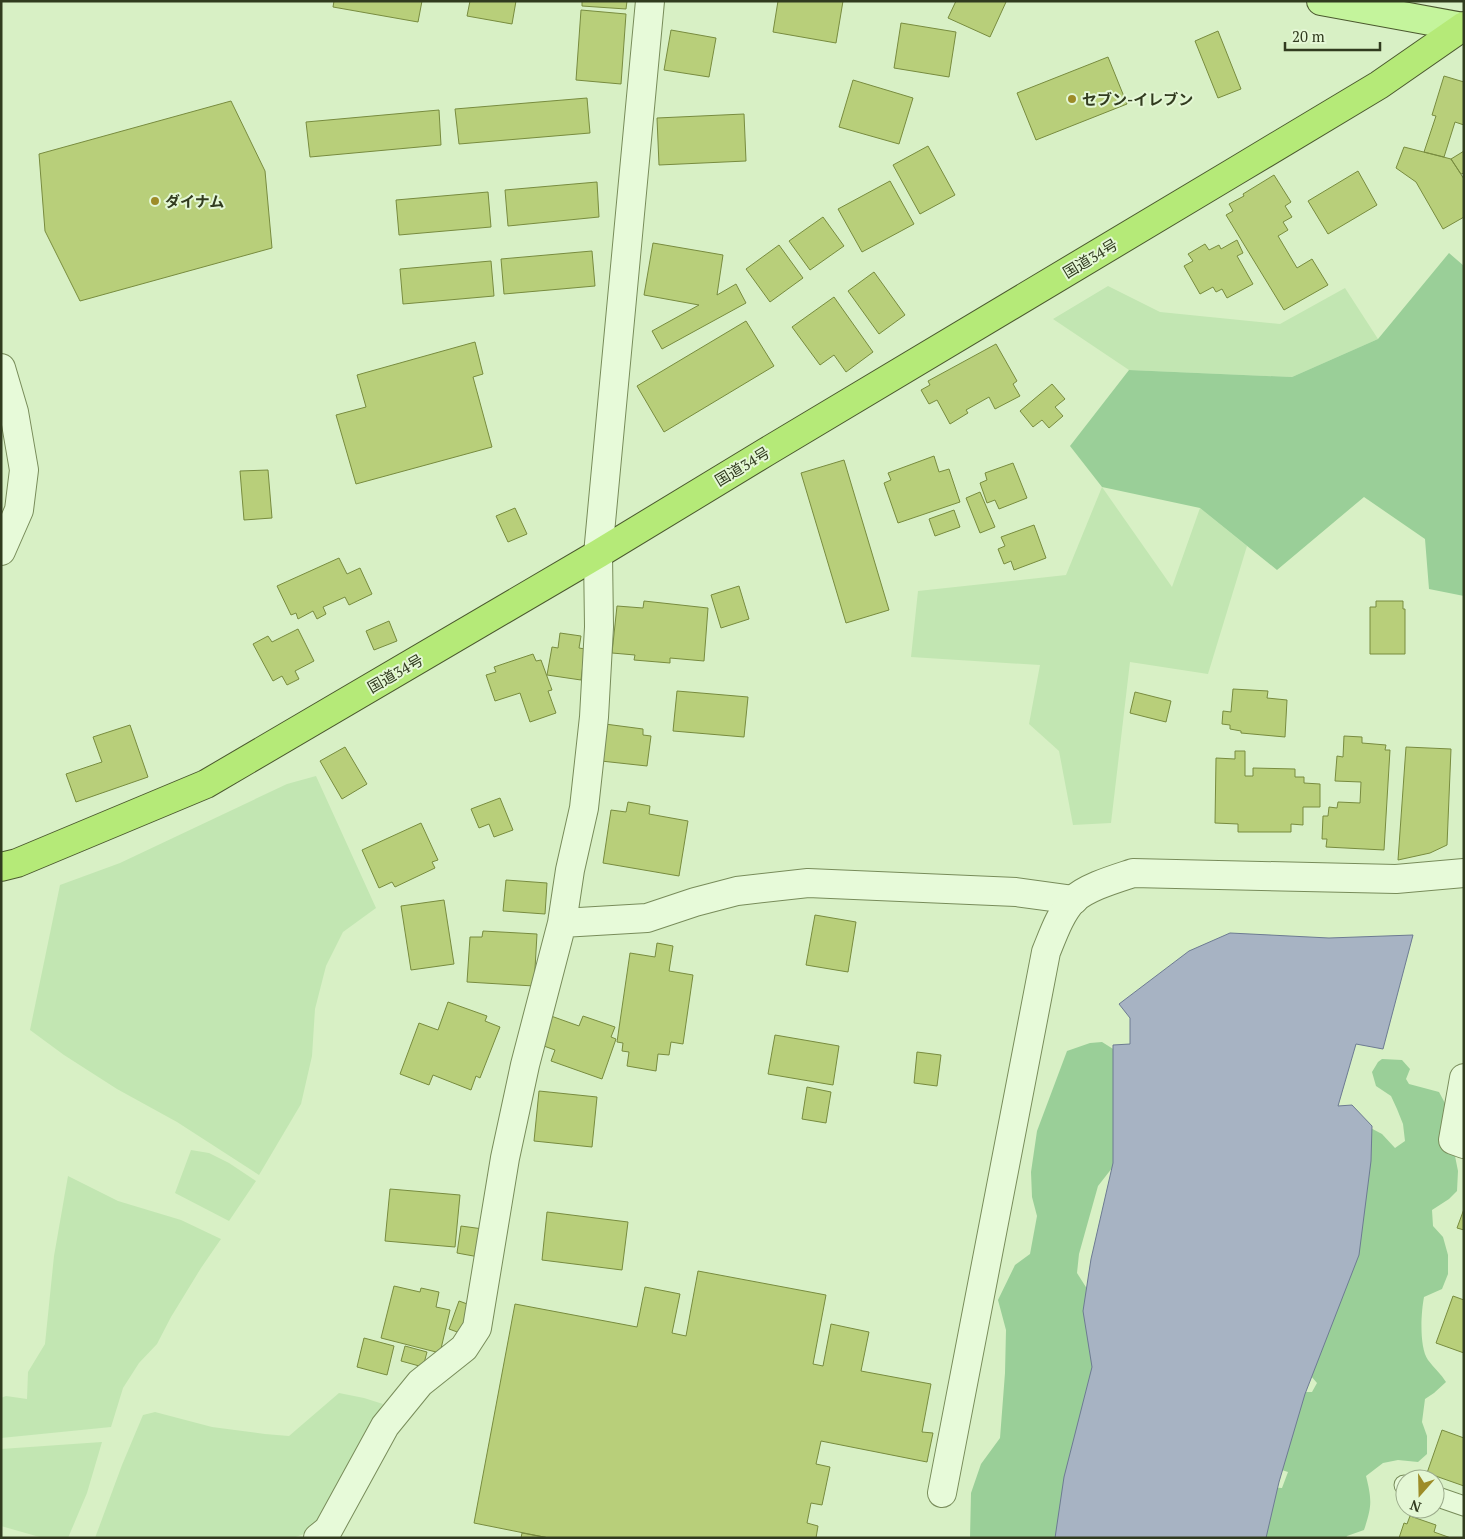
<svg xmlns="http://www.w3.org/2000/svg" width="1465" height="1539" viewBox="0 0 1465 1539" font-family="'PT Serif','Noto Sans JP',serif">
<rect width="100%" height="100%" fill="#d8f0c5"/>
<path fill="#c2e6b2" d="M 1108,286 L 1160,312 L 1280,324 L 1345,288 L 1378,339 L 1292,377 L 1129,370 L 1053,319 Z
M 1102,487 L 1172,587 L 1200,508 L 1247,546 L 1208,674 L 1130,662 L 1111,823 L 1073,825 L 1059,751 L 1029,724 L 1040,665 L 911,657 L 918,591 L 1066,575 Z
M 316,776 L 376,908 L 343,932 L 326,966 L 315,1009 L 312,1056 L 301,1104 L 259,1175 L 177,1122 L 117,1089 L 64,1055 L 30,1030 L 60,885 L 120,863 L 287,784 Z
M 191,1150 L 209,1153 L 229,1163 L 256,1181 L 229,1221 L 175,1193 Z
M 68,1176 L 118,1201 L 181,1220 L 221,1239 L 201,1268 L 171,1317 L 157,1344 L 139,1363 L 123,1388 L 111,1427 L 1,1438 L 1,1398 L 6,1396 L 27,1399 L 28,1372 L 45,1344 L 54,1256 Z
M 339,1393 L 364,1398 L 383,1404 L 365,1432 L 312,1531 L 293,1538 L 95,1538 L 122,1465 L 143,1415 L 155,1412 L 212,1427 L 265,1434 L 289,1436 Z
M 102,1442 L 87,1493 L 68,1538 L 43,1538 L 1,1526 L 1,1449 Z"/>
<path fill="#9acf98" d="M 1449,253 L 1464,266 L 1464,596 L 1429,589 L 1425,539 L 1364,497 L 1277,570 L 1200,508 L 1102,487 L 1070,446 L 1129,370 L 1292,377 L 1378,339 Z
M 1102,1042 L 1126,1057 L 1123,1154 L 1098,1186 L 1079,1254 L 1077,1273 L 1096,1303 L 1088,1538 L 970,1538 L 971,1493 L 981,1464 L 1000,1438 L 1005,1373 L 1006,1330 L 998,1300 L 1015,1265 L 1030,1254 L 1037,1216 L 1032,1197 L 1031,1172 L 1037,1131 L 1067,1051 L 1090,1043 Z
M 1382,1059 L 1402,1060 L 1410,1069 L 1406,1079 L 1409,1084 L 1439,1092 L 1447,1107 L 1443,1148 L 1455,1156 L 1458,1171 L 1457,1191 L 1449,1199 L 1432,1210 L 1433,1226 L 1443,1237 L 1448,1255 L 1448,1274 L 1442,1289 L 1424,1297 C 1421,1313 1419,1347 1428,1360 C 1434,1368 1441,1374 1446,1382 L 1434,1393 L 1425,1399 L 1422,1422 L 1427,1436 L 1427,1454 L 1418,1462 L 1398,1460 L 1383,1463 L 1366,1476 C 1372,1500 1372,1506 1364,1530 L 1347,1536 L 1346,1538 L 1243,1538 L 1266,1487 L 1282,1488 L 1288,1472 L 1269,1466 L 1299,1392 L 1312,1392 L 1317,1383 L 1304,1368 L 1363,1124 L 1382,1134 L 1395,1148 L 1405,1141 L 1403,1124 L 1397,1109 L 1391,1096 L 1376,1086 L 1372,1072 L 1378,1062 Z"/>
<path fill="#a7b3c3" stroke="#6d7b92" d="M 1230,933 L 1329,938 L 1413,935 L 1383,1049 L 1356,1044 L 1338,1106 L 1352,1105 L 1372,1126 L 1371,1161 L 1359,1255 L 1305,1394 L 1279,1482 L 1266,1538 L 1055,1538 L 1064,1477 L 1092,1367 L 1083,1311 L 1091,1259 L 1113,1163 L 1113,1045 L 1130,1044 L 1130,1018 L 1119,1004 L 1189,951 Z"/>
<path fill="#b8cf7a" stroke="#788c3f" d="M 334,1 L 422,1 L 418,22 L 333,7 Z
M 470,1 L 516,1 L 512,24 L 467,16 Z
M 582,1 L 627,1 L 626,9 L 582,6 Z
M 778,1 L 843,1 L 836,43 L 773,32 Z
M 956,1 L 1005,1 L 1006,2 L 990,37 L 948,18 Z
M 581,10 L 626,14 L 621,84 L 576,80 Z
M 901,23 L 956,32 L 949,77 L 894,68 Z
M 671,30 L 716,38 L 709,77 L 664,70 Z
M 1218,31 L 1241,89 L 1218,98 L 1195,41 Z
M 1108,57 L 1127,104 L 1036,140 L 1017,93 Z
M 1444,76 L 1464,82 L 1464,125 L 1455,122 L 1444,157 L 1424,152 L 1436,116 L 1432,115 Z
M 853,80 L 913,98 L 899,144 L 839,127 Z
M 587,98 L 590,133 L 459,144 L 455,109 Z
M 231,101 L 265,171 L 272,248 L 80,301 L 45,231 L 39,154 Z
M 439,110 L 441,145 L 310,157 L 306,122 Z
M 744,114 L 746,161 L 659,165 L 657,118 Z
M 928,146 L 955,195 L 920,214 L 893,165 Z
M 1404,147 L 1451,159 L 1464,179 L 1464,217 L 1443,229 L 1416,182 L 1396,168 Z
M 1464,151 L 1464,173 L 1461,174 L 1451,159 Z
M 1358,171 L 1377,205 L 1328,234 L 1308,201 Z
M 1274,175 L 1291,202 L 1285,206 L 1292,217 L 1283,222 L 1288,230 L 1278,236 L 1297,268 L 1312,259 L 1328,285 L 1284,310 L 1226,215 L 1233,211 L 1229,204 L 1244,196 L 1243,194 Z
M 890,181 L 914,224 L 862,252 L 838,209 Z
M 597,182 L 599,217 L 508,226 L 505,190 Z
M 488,192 L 491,227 L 399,235 L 396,200 Z
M 823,217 L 844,246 L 810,270 L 789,241 Z
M 1237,240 L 1243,253 L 1237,256 L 1253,284 L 1227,298 L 1222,289 L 1216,292 L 1213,287 L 1200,294 L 1184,266 L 1193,261 L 1188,254 L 1205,244 L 1209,250 L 1219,245 L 1221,249 Z
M 653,243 L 723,255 L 717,295 L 736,284 L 746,303 L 662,349 L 652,331 L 699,305 L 644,295 Z
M 779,245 L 803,278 L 770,302 L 746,269 Z
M 592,251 L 595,286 L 504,294 L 501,259 Z
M 491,261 L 494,296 L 403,304 L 400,269 Z
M 874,272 L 905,315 L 879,334 L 848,291 Z
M 834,297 L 873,352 L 846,372 L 834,355 L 820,365 L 792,327 Z
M 746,321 L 774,366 L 664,432 L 637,386 Z
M 475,342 L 483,374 L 473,377 L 492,447 L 356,484 L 336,415 L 366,407 L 357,375 Z
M 996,344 L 1017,381 L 1013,384 L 1020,396 L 995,409 L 989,397 L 966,410 L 968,413 L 950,424 L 937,400 L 929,404 L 921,390 L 930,385 L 928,381 Z
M 1052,384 L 1065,399 L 1055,407 L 1063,416 L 1049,428 L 1042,420 L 1033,427 L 1020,411 Z
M 934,456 L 939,472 L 949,469 L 960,502 L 898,523 L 884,483 L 891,480 L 888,473 Z
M 844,460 L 889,610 L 846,623 L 801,473 Z
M 1013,463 L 1027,498 L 999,509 L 995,500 L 987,503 L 980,483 L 987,480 L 985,473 Z
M 268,470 L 272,518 L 244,520 L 240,471 Z
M 980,492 L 995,527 L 980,533 L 966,498 Z
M 515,508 L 527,534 L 508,542 L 496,516 Z
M 954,510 L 960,527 L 935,536 L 929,519 Z
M 1034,525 L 1046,558 L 1014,570 L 1011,561 L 1004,564 L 998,549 L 1005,546 L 1001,537 Z
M 339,558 L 347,574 L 360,568 L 372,594 L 349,605 L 345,597 L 323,607 L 326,614 L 317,619 L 313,611 L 298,619 L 296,613 L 291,615 L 277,586 Z
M 739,586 L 749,619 L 721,628 L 711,595 Z
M 644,601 L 708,608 L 704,661 L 670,658 L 670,663 L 634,660 L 635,655 L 612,653 L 617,606 L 643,608 Z
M 1376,601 L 1403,601 L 1403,609 L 1405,609 L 1405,654 L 1370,654 L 1370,607 L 1376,607 Z
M 389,621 L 397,641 L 374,650 L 366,631 Z
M 298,629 L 314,661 L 295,671 L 299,679 L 287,685 L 282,676 L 273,681 L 253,644 L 268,636 L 272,642 Z
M 560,633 L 581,636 L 579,648 L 585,649 L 581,680 L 547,675 L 552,647 L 558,648 Z
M 533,654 L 536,661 L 541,660 L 552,690 L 548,691 L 556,713 L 530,722 L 520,693 L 495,701 L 486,675 L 496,672 L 494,667 Z
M 1233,689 L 1268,691 L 1267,698 L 1287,700 L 1285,737 L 1241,733 L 1241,731 L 1230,729 L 1230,725 L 1222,724 L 1223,711 L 1231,712 Z
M 677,691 L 748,697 L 744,737 L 673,731 Z
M 1135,692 L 1171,701 L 1166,722 L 1130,713 Z
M 605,724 L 643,729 L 643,735 L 651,736 L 647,766 L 601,761 Z
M 130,725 L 148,777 L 76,802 L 66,774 L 102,762 L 93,737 Z
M 1344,736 L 1362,737 L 1362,743 L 1386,745 L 1385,750 L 1390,750 L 1384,850 L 1326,847 L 1327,839 L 1322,839 L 1323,816 L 1328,816 L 1329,807 L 1337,808 L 1338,802 L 1360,803 L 1361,782 L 1335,781 L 1337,756 L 1343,757 Z
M 345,747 L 367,784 L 342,799 L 320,761 Z
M 1406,747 L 1451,749 L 1447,845 L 1430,853 L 1398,860 Z
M 1235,751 L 1245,751 L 1245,776 L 1253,776 L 1253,768 L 1295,769 L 1295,777 L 1304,777 L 1304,783 L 1320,784 L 1320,807 L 1303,807 L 1303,825 L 1291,824 L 1291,832 L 1238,832 L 1238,824 L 1215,823 L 1216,758 L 1235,759 Z
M 500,798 L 513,830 L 494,837 L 489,824 L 479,828 L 471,809 Z
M 628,802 L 650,806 L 649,814 L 688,821 L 679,876 L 603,863 L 611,810 L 626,812 Z
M 421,823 L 438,860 L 432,862 L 435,868 L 395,887 L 392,882 L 379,888 L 362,850 Z
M 506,880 L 547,883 L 545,914 L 503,911 Z
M 444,900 L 454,964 L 411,970 L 401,906 Z
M 815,915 L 856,922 L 848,972 L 806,965 Z
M 483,931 L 537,934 L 534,986 L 467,982 L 470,937 L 482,937 Z
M 657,943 L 673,946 L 669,971 L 693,975 L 683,1044 L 671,1042 L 669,1055 L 658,1054 L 656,1071 L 627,1066 L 629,1052 L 622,1051 L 623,1043 L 617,1042 L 630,953 L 655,957 Z
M 448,1002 L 487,1016 L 485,1021 L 500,1027 L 480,1078 L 476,1076 L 471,1090 L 433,1075 L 429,1085 L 400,1074 L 419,1023 L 438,1030 Z
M 551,1016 L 579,1026 L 583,1016 L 615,1027 L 611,1037 L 616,1039 L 602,1079 L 551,1061 L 555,1050 L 541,1045 Z
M 775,1035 L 839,1046 L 833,1085 L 768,1074 Z
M 917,1052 L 941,1055 L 937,1086 L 914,1083 Z
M 807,1087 L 831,1092 L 826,1123 L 802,1119 Z
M 539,1091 L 597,1097 L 592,1147 L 534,1141 Z
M 390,1189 L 460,1195 L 455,1247 L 385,1241 Z
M 1464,1209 L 1464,1230 L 1457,1228 Z
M 547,1212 L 628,1222 L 622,1270 L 542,1260 Z
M 461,1226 L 483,1229 L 479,1257 L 457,1253 Z
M 698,1271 L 826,1295 L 813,1364 L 823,1366 L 831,1324 L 869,1332 L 861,1371 L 931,1384 L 922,1432 L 933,1433 L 927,1462 L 821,1441 L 816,1464 L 830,1467 L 822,1505 L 811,1503 L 807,1523 L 818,1526 L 816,1538 L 549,1538 L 474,1523 L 515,1304 L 637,1327 L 645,1287 L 680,1294 L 672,1333 L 686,1336 Z
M 394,1286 L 420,1292 L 421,1288 L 439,1292 L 436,1307 L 450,1310 L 440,1353 L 381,1338 Z
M 1453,1296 L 1464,1300 L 1464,1353 L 1436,1343 Z
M 459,1301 L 470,1305 L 460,1333 L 449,1329 Z
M 364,1338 L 394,1346 L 387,1375 L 357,1367 Z
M 405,1346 L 427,1352 L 423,1367 L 401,1361 Z
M 1442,1430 L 1464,1438 L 1464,1486 L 1427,1473 Z
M 1410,1516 L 1436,1525 L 1434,1532 L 1451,1538 L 1399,1538 L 1404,1523 L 1407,1524 Z
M 522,1533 L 549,1538 L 521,1538 Z"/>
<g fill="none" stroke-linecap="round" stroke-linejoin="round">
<g stroke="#788c5a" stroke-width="21">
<path id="service" d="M 1404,1485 L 1405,1486
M 1435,1496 L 1464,1506"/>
</g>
<g stroke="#788c5a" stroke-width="30">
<path id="minor" d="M 650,1 L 598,554 L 599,627 L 594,717 L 584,808 L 570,870 L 562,923 L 647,918 L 695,902 L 737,891 L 808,883 L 1016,892 L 1074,900
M 1464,1078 L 1453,1140 L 1464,1144
M 318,1538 L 328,1530 L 385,1426 L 420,1383 L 464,1348 L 477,1328 L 505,1158 L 525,1065 L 562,923"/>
</g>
<g stroke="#788c5a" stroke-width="30">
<path id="tertiary" d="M 1,368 L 14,412 L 24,470 L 19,510 L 1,551
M 942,1493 L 1046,952 C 1053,935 1060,914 1073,900 C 1087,887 1115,879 1133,873 L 1396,879 L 1464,873"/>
</g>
<g stroke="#4b592e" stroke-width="30">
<path id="primary" d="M 1321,1 L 1463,27"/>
</g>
<g stroke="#4b592e" stroke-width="30">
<path id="trunk" d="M 1,867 L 17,863 L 206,784 L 598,554 L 766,452 L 1234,172 L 1379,85 L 1464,26"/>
</g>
<use href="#service" stroke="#e7fad9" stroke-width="19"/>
<use href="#minor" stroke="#e7fad9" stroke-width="28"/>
<use href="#tertiary" stroke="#e7fad9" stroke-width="28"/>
<use href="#primary" stroke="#c4f49c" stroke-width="28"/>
<use href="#trunk" stroke="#b5ea78" stroke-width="28"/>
</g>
<g fill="#9d8c28" stroke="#e4f7d5" stroke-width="2">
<circle cx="1072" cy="99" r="5"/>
<circle cx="155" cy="201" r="5"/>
</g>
<g text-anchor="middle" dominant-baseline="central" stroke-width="4" stroke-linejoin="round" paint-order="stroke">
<g font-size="15" font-weight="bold" fill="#313b1f" stroke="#e4f7d5" text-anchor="start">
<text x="1082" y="99">セブン-イレブン</text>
<text x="165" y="201">ダイナム</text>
</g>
<g font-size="15" fill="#313b1f" stroke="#e4f7d5">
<text transform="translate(1090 258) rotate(-31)">国道34号</text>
<text transform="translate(742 466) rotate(-31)">国道34号</text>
<text transform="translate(395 673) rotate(-30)">国道34号</text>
</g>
</g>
<rect width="1465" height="1539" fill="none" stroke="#313b1f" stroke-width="5"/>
<g transform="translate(1420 1494) rotate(200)"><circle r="24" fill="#e4f7d5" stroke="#9cac8c"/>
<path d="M0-4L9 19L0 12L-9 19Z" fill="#9d8c28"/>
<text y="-8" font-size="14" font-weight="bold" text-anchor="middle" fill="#313b1f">N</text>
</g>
<path d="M1285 42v8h95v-8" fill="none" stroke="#313b1f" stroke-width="2.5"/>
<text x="1292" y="42" font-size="15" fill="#313b1f" stroke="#e4f7d5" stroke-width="4" paint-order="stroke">20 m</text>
</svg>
